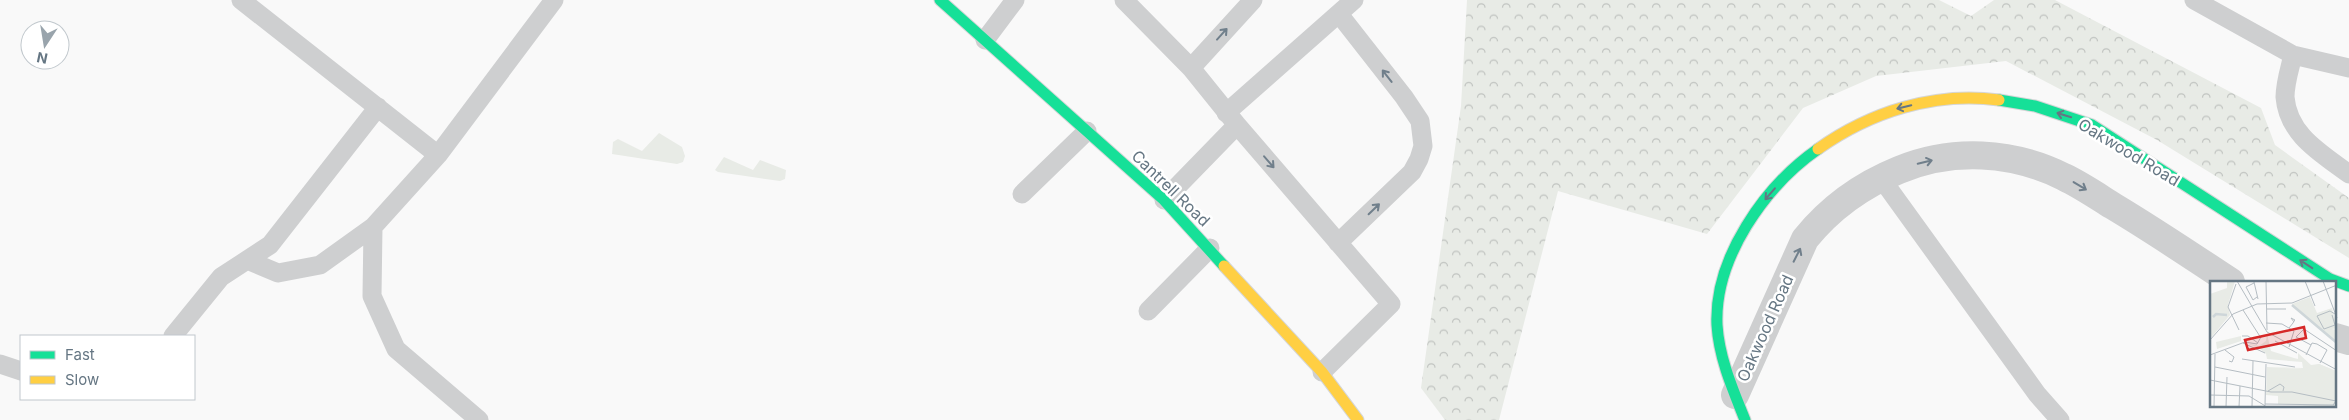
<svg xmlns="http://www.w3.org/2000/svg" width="2349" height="420" viewBox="0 0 2349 420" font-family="Inter,sans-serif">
<defs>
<pattern id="forest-crowns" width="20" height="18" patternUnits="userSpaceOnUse" patternTransform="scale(1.25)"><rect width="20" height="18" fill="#e8ebe6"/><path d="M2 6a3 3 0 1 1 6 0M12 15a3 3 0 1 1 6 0" fill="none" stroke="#c0c3c0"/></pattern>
</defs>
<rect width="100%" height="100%" fill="#f9f9f9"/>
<path fill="#e8ebe6" d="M 659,133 L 682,147 L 685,156 L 683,162 L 677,164 L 612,154 L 613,142 L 618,139 L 642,151 Z
M 724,157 L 753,170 L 760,160 L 786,170 L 785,179 L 780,181 L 718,172 L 715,170 Z"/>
<path fill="url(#forest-crowns)" d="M 1467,0 L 1939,0 L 1971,16 L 1994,0 L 2055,0 L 2261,108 L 2275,145 L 2349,198 L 2349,258 L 2157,140 L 2006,61 L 1876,76 L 1803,108 L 1707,234 L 1558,191 L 1499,420 L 1445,420 L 1421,388 L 1461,106 Z"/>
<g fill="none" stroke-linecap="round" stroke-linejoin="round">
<g stroke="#d5d6d7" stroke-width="13">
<path id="fast" d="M 940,0 L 1164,200 L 1224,266
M 1999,100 L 2035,106 L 2092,125 L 2330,279 L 2349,286
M 1745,420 C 1733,390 1719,358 1717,325 C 1714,258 1765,186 1818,149"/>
</g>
<g stroke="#d5d6d7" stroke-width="13">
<path id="slow" d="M 1818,149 C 1870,112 1935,91 1999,100
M 1224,266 L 1322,372 L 1358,420"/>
</g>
<path stroke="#cecfd0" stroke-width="19" d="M 241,0 L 438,155
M 1124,0 L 1191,68 L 1237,125 L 1164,200
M 2194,0 L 2293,55 C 2290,68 2285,83 2285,97 C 2288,135 2321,153 2349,174
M 985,40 L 1015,0
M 2293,55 L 2349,68
M 1191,68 L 1253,0
M 1226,113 L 1354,0
M 1237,125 L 1391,304 L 1322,372
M 1881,178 L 2037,394 L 2060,420
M 1022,194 L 1087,131
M 1338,243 L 1412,172 L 1419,159 L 1423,146 L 1420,121 L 1404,97 L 1339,14
M 247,260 L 278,273 L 320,265 L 373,227
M 1148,311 L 1210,248
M 173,336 L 221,277 L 270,245 L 378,107
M 0,364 L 21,371
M 479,420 L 396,349 L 372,296 L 373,227 L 438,155 L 554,0"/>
<path stroke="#cecfd0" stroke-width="28" d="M 2335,337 L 2349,341
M 1735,395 L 1805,239 C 1830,208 1862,185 1899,170 C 1952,148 2012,151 2064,177 C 2081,185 2097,196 2113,206 C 2153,230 2192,256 2231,282"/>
<use href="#fast" stroke="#16e098" stroke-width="11"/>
<use href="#slow" stroke="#ffcf43" stroke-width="11"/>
</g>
<defs><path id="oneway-shaft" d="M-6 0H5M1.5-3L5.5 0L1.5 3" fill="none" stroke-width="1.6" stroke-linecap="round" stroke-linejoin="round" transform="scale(1.25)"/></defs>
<g stroke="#707f8b">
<use href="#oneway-shaft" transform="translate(1222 34) rotate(-48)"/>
<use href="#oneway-shaft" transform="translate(1387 76) rotate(-128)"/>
<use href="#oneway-shaft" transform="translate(1269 162) rotate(49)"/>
<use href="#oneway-shaft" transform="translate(1925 162) rotate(-13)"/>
<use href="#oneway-shaft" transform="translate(2080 186) rotate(31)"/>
<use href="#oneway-shaft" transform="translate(1374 209) rotate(-44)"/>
<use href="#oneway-shaft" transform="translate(1797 255) rotate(-63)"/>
</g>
<g stroke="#657683">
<use href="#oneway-shaft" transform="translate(1904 107) rotate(166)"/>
<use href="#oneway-shaft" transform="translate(2064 115) rotate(-163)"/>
<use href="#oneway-shaft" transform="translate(1770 194) rotate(131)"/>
<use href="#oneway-shaft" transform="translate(2306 264) rotate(-147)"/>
</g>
<g text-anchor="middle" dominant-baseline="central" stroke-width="5" stroke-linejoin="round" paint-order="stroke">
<g font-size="16" fill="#657683" stroke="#fff">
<text transform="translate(2129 152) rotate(31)">Oakwood Road</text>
<text transform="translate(1171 188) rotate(44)">Cantrell Road</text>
<text transform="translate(1765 328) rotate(-66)">Oakwood Road</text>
</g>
</g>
<g transform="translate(2210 281)">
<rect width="126" height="126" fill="#f9f9f9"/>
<path d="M 100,16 L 107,32 L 122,27 L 127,47 L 122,48 L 126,49 L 126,61 L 82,23 Z" fill="#e8ebe6"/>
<path d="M 57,53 L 61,70 L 84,77 L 88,78 L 88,72 L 101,84 L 109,83 L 126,90 L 57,86 L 93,87 L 92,81 L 57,78 L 56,73 L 49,67 L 36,62 L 49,65 L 56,60 ZM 31,55 L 31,60 L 7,68 L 6,61 Z" fill="#e8ebe6"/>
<path d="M 17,0 L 25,0 L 18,24 L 20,34 L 0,58 L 0,13 L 17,7 ZM 109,83 L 126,90 L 126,126 L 68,123 L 68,115 L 56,114 L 57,86 L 93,88 Z" fill="#e8ebe6"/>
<path fill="none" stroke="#ced6d9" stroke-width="2.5" d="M 82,24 L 127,62M 3,36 L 6,33 L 17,34"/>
<path fill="none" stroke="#b5bdc3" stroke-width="1" d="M 27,0 L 57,51 L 127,89M 56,0 L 57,49M 95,0 L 105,25M 113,0 L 127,37M 44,1 L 48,18M 44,2 L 36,6 L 43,19 L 47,16M 26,3 L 18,26 L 29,49M 57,28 L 76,28M 33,29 L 51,57M 122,34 L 125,44 L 114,48 L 107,35 L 120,30 L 125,33M 56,42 L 72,43 L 84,50 L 79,66M 79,47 L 83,42 L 84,40 L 85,39 L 81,37 L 84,41M 32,55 L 38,55 L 48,62M 86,56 L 94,48 L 127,70M 86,56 L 101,64M 0,59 L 23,33 L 47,23 L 82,22 L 127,4M 65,60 L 87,72M 33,62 L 55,72M 15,69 L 24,76 L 22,81 L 19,80M 0,74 L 35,61 L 47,63 L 51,56M 96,74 L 102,62 L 107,63 L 117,69 L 110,82M 32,78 L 85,86M 5,86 L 55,96M 0,99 L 61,111 L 82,111 L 126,120 L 123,124M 58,110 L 70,103 L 74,106 L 73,110M 0,114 L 39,115 L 57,126M 55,123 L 124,124M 55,124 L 56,83M 4,126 L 5,73M 16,126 L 17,96M 29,126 L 30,105M 42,126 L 43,80"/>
<path fill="#d62828" fill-opacity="0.15" stroke="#d62828" stroke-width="2.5" d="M 94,46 L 96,57 L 38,69 L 35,59 Z"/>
<rect width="126" height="126" fill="none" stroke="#657683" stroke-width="2.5"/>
</g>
<rect x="20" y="335" width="175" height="65" fill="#ffffff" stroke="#c1c8cd"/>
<rect x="30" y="351" width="25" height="8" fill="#16e098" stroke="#c1c8cd"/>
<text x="65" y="360" font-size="15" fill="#657683">Fast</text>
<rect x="30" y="376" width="25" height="8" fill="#ffcf43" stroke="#c1c8cd"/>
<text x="65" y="385" font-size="15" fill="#657683">Slow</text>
<g transform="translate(45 45) rotate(192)"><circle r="24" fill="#ffffff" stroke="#c1c8cd"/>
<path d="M0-4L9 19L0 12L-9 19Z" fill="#99a4ac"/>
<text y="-8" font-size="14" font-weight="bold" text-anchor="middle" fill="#657683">N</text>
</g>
</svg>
